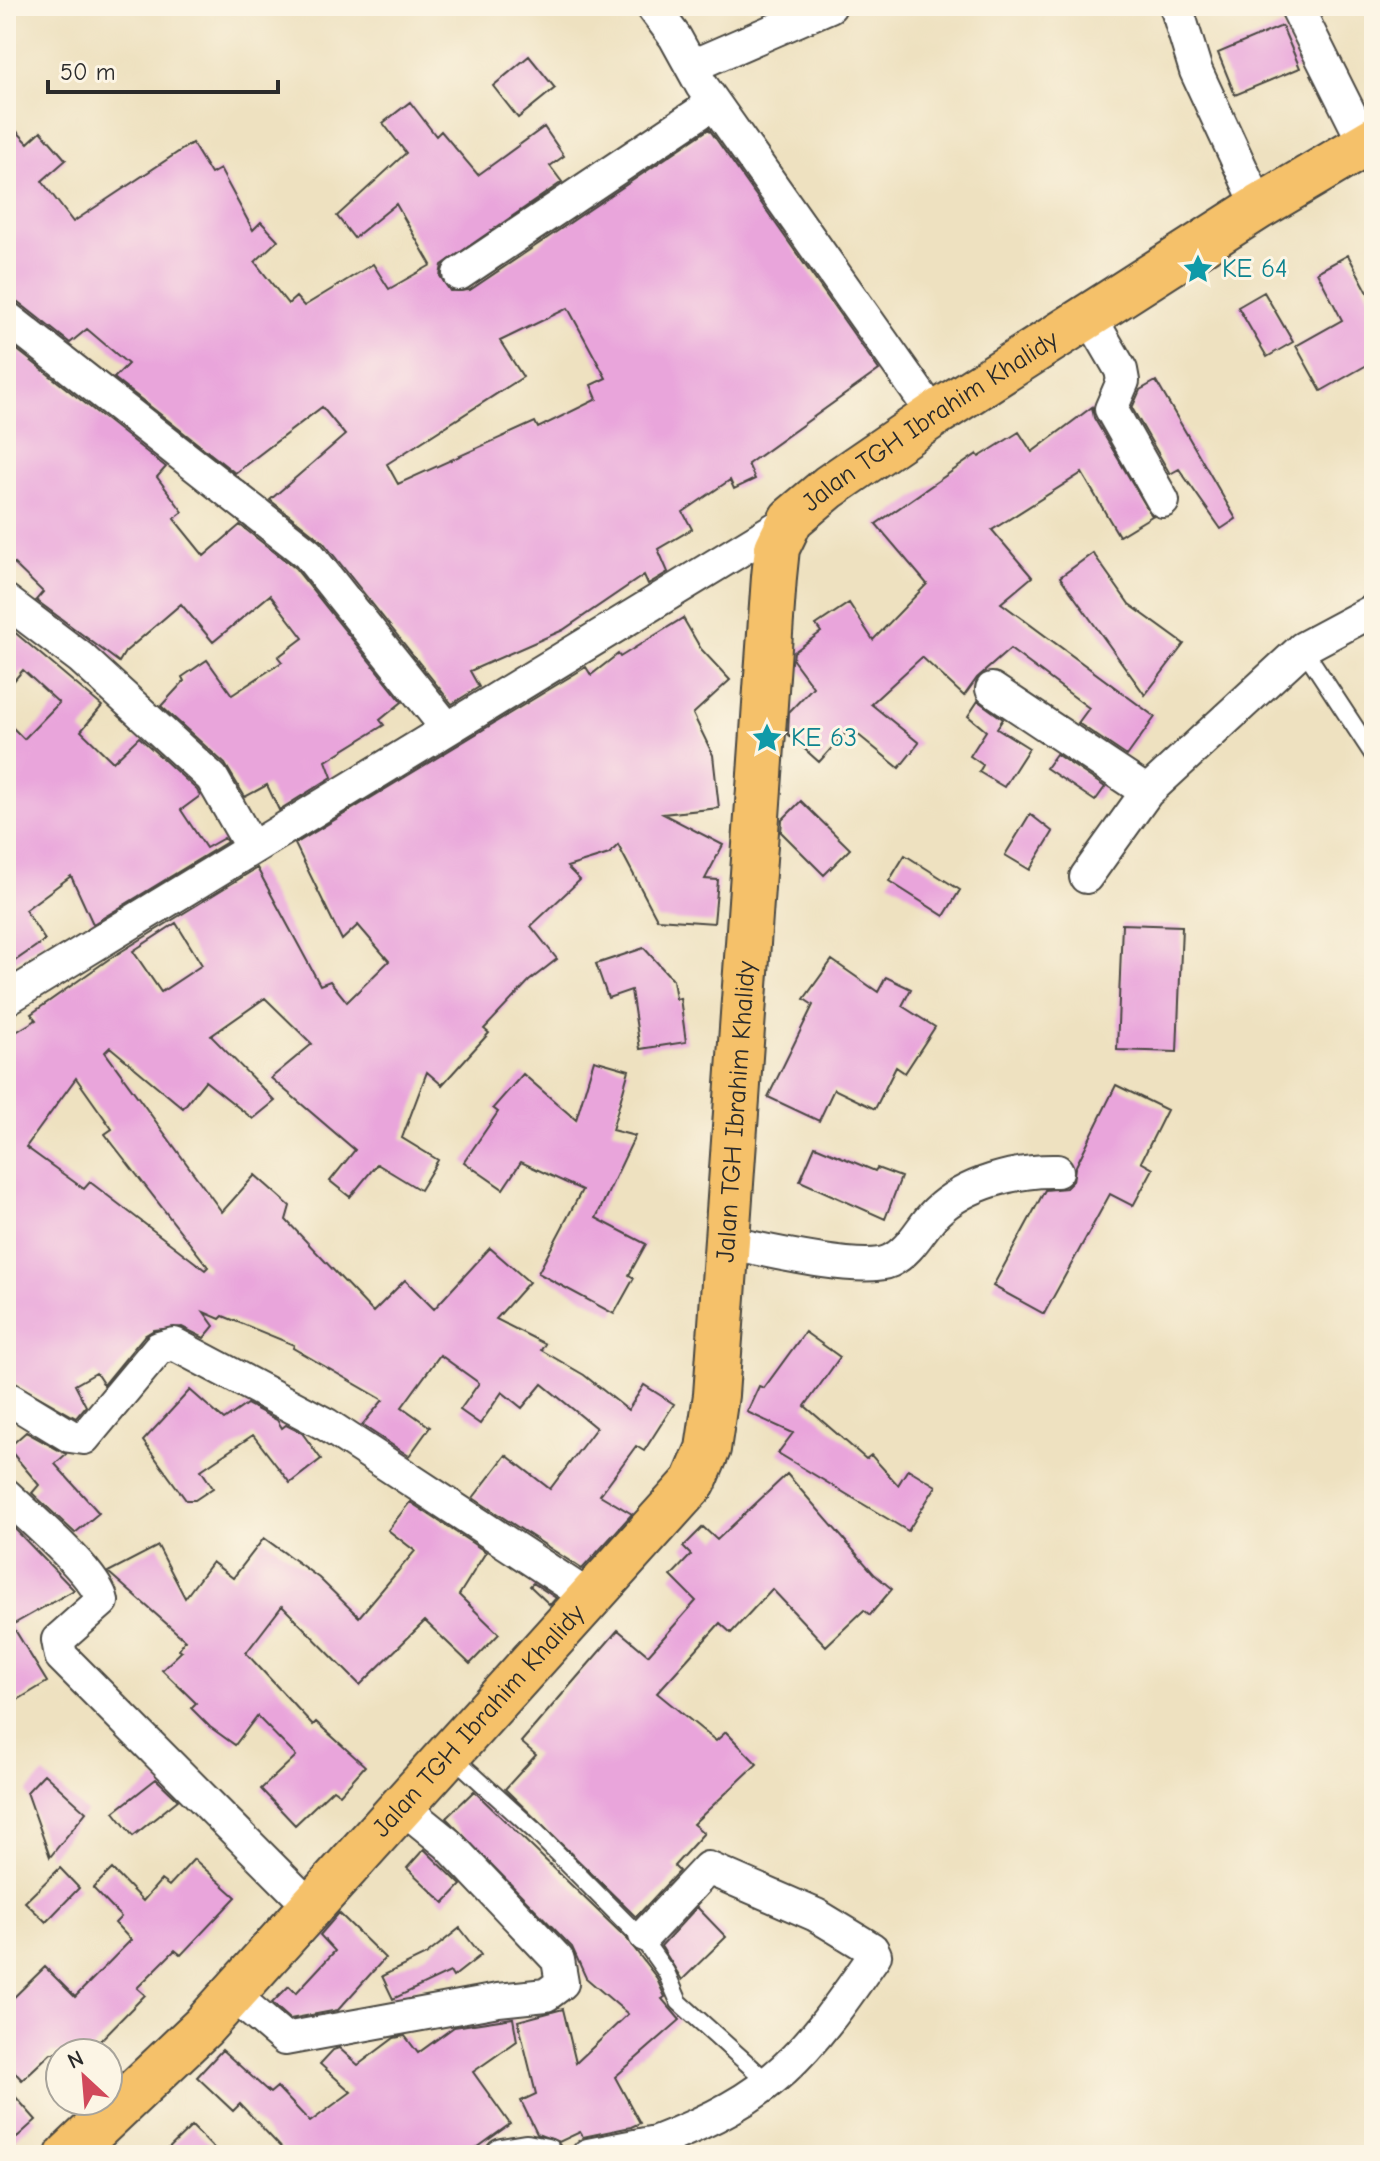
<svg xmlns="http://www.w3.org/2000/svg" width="1380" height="2161" viewBox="0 0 1380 2161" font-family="'Comic Neue',sans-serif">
<rect width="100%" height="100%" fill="#fcf5e5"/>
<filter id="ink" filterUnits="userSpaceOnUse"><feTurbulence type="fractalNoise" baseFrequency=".0125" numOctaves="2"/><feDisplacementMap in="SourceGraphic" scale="16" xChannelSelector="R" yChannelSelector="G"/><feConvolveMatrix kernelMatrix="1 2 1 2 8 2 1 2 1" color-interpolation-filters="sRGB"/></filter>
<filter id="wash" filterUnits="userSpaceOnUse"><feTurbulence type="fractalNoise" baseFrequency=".006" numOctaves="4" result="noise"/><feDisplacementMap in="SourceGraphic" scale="32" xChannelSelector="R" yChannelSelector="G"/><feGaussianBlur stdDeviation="1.8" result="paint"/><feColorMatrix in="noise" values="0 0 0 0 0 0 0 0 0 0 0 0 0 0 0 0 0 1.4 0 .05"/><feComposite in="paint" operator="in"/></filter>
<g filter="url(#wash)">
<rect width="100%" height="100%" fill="#eee1c0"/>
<g id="blocks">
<path fill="#e9a5db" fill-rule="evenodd" d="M 1282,26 L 1300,68 L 1235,95 L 1218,53 Z
M 529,56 L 555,88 L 518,118 L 493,86 Z
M 410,102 L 436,136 L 441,131 L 478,175 L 544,127 L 564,156 L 550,166 L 562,182 L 442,265 L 440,276 L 450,291 L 470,290 L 709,129 L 879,370 L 748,464 L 755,479 L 734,489 L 730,480 L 683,512 L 692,529 L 658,549 L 668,572 L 648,584 L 644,575 L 563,630 L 470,671 L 479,687 L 452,704 L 323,542 L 270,500 L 345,435 L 322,407 L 235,473 L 114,378 L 128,364 L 87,329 L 70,343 L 18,302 L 6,298 L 6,120 L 28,143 L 41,131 L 66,160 L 42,181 L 73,222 L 192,143 L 211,174 L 220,169 L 253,230 L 261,222 L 278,240 L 255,262 L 288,304 L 296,297 L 304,306 L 373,264 L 389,289 L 431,265 L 396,204 L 354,238 L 337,216 L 406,153 L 383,123 ZM 568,308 L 606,378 L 591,385 L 597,399 L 538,428 L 535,422 L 398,484 L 387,464 L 523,377 L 500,341 Z
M 1348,255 L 1374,304 L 1374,361 L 1321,391 L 1296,346 L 1342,320 L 1317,272 Z
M 1264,292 L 1293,342 L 1267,357 L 1238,307 Z
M 6,341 L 166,467 L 157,477 L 183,512 L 174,519 L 204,556 L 240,525 L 295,568 L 402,702 L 380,720 L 384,725 L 326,761 L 332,777 L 279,810 L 267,785 L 245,797 L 225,764 L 161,706 L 184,681 L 182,677 L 207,660 L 232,695 L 282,662 L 278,657 L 303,638 L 270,595 L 213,642 L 181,604 L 125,652 L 119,662 L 36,600 L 43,592 L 6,556 Z
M 1156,381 L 1236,519 L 1221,529 L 1179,469 L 1170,474 L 1132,408 L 1140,390 Z
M 1092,407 L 1094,418 L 1152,516 L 1119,536 L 1082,473 L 992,530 L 1032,577 L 1001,603 L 1155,717 L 1127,756 L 1078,723 L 1089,708 L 1010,649 L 977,678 L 964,696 L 922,657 L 871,704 L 919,743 L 899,768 L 850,728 L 819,762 L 788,734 L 789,712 L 813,687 L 793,660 L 794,652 L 821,632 L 816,625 L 849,603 L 873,640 L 927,584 L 876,524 L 977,454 L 979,457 L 1019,432 L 1032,452 Z
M 1093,553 L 1129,604 L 1184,644 L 1145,695 L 1060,577 Z
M 683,618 L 701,649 L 730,680 L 693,714 L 713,755 L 719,808 L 663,814 L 723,845 L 705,879 L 718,880 L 714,923 L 657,919 L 618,845 L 609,854 L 567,867 L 580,880 L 531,926 L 557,959 L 529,981 L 484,1029 L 489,1033 L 442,1085 L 427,1072 L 402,1138 L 438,1160 L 420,1190 L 377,1164 L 350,1197 L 330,1181 L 355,1150 L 271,1078 L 312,1044 L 265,998 L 211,1036 L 275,1101 L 253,1119 L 205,1081 L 183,1108 L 110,1047 L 105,1052 L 222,1212 L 255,1175 L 290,1206 L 286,1220 L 373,1312 L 405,1280 L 434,1309 L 490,1248 L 529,1282 L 496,1319 L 545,1344 L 541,1350 L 584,1375 L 628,1410 L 644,1385 L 674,1404 L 644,1451 L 636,1446 L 600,1495 L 632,1514 L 582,1569 L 473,1498 L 506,1455 L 550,1489 L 596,1428 L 542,1384 L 522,1408 L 502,1392 L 480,1424 L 460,1410 L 479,1383 L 440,1355 L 402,1407 L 430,1427 L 409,1456 L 362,1425 L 383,1400 L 293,1348 L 294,1345 L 223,1316 L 220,1319 L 204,1312 L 214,1326 L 204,1338 L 182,1327 L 154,1330 L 144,1336 L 104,1385 L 96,1373 L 75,1385 L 86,1406 L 76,1418 L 6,1378 L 6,1038 L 36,1020 L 31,1014 L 109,959 L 257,868 L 320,985 L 330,981 L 347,1002 L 389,961 L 358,925 L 342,940 L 295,844 L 586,667 L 591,675 L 618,654 L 620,657 ZM 176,923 L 202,965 L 161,992 L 133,951 ZM 76,1078 L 112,1129 L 105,1134 L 208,1267 L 205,1270 L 90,1182 L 84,1189 L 26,1147 Z
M 6,625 L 102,706 L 81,731 L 113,762 L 139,737 L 197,790 L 200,796 L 181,810 L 206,848 L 224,838 L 227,842 L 93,924 L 71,876 L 25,910 L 45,940 L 6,967 L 6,721 L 24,739 L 59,703 L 23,670 L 6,690 Z
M 978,701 L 1003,719 L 997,728 L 1029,748 L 1004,787 L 979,772 L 983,765 L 970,756 L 986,731 L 968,716 Z
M 1056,754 L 1105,787 L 1095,801 L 1046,768 Z
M 801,801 L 850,849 L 824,875 L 781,832 L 782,820 Z
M 1030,814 L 1053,832 L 1030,870 L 1005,855 Z
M 905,855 L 960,890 L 944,916 L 889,881 Z
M 1122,924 L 1182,926 L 1177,1052 L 1117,1050 Z
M 644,948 L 673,980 L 676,999 L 680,998 L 686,1042 L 640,1049 L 631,990 L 608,998 L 596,964 Z
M 832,960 L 878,992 L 886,977 L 911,989 L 902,1006 L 935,1027 L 905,1073 L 896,1067 L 875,1109 L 834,1089 L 819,1121 L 768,1097 L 813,1005 L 804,999 Z
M 594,1060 L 629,1070 L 612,1130 L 635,1136 L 596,1218 L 646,1244 L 629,1275 L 634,1278 L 614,1314 L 538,1273 L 582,1190 L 521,1162 L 503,1189 L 464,1162 L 498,1112 L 493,1108 L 523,1074 L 576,1120 Z
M 1116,1085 L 1167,1110 L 1141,1162 L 1153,1169 L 1133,1206 L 1110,1194 L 1044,1314 L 993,1286 L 1045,1190 L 1066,1188 L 1073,1181 L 1075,1168 Z
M 815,1146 L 875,1171 L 877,1168 L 901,1177 L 885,1219 L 800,1181 Z
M 805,1332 L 840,1357 L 805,1406 L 866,1459 L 871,1455 L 898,1485 L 908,1469 L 936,1486 L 908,1531 L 778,1453 L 793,1433 L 747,1412 L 759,1386 L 764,1388 Z
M 190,1390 L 224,1420 L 247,1404 L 277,1420 L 282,1428 L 286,1425 L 302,1433 L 321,1459 L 290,1483 L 253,1435 L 201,1470 L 213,1488 L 195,1500 L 186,1500 L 143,1441 Z
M 26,1432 L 66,1454 L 55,1464 L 99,1513 L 75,1533 L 32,1493 L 39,1485 L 8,1448 Z
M 787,1474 L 874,1574 L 892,1589 L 870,1615 L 864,1610 L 826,1646 L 772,1589 L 731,1633 L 720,1623 L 657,1693 L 716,1741 L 726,1732 L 757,1764 L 693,1824 L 704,1833 L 674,1866 L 679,1871 L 636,1917 L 505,1789 L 536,1755 L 521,1742 L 618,1630 L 648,1655 L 696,1601 L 671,1576 L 691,1555 L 683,1547 L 703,1527 L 717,1540 Z
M 410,1502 L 486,1552 L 459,1595 L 499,1634 L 470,1664 L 425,1621 L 360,1685 L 282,1606 L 246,1653 L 313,1725 L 316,1722 L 365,1766 L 340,1794 L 333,1789 L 295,1825 L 261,1789 L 296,1756 L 257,1716 L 235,1745 L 210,1727 L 191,1708 L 196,1703 L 162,1670 L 182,1651 L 179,1649 L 185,1640 L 108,1572 L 158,1546 L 185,1598 L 212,1562 L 233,1578 L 264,1538 L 319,1578 L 359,1617 L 415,1551 L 388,1530 Z
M 13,1527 L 74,1590 L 12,1625 L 47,1682 L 6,1707 L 6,1532 Z
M 533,1583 L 556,1598 L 550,1605 L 530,1586 Z
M 44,1774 L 86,1812 L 50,1857 L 27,1792 Z
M 156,1779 L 178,1800 L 133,1836 L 114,1812 Z
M 474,1791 L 627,1939 L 656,1977 L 665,1997 L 662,1999 L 680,2020 L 615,2077 L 640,2123 L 631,2127 L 583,2137 L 580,2132 L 559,2142 L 537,2134 L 521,2101 L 536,2094 L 518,2021 L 563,2009 L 576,2063 L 628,2014 L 586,1978 L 572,1947 L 446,1818 Z
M 424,1849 L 461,1885 L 444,1903 L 407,1868 Z
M 194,1859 L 236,1897 L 181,1955 L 175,1950 L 137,1988 L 145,1995 L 88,2053 L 51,2053 L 22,2080 L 6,2063 L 6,2005 L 45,1967 L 75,1997 L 131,1940 L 115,1923 L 121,1917 L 93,1888 L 112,1869 L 143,1901 L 161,1880 L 169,1886 Z
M 60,1868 L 79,1888 L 46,1922 L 25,1902 Z
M 697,1907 L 726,1937 L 682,1980 L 661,1946 Z
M 339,1913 L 385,1958 L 338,2010 L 290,2019 L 272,2003 L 289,1986 L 296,1993 L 335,1951 L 320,1935 Z
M 460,1928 L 481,1955 L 453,1977 L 450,1972 L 393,1999 L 382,1976 L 426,1955 Z
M 513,2018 L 517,2041 L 473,2072 L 510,2124 L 467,2155 L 288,2155 L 240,2104 L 233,2111 L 197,2077 L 222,2050 L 270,2093 L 277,2087 L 310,2122 L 351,2092 L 320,2064 L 333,2050 L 339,2048 L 358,2065 L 394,2038 L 405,2036 L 418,2053 L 454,2027 Z
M 6,2086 L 36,2120 L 6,2147 Z
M 192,2126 L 220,2155 L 162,2155 Z"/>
</g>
</g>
<g filter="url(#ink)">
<use href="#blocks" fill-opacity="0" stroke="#484641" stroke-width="2"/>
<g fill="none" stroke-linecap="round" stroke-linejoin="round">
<g stroke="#484641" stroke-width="20">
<path id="lane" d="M 1303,648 L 1374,756
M 452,1756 L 536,1832 L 644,1941 L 666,1972 L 679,2002 L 770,2084"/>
</g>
<g stroke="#484641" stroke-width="36">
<path id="street" d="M 652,6 L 675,37 L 702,86 L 934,415
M 1176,6 L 1196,71 L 1259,207
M 1296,6 L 1365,144
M 692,66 L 830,6
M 459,274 L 714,103
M 6,317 L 308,554 L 446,727
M 1090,317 L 1121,370 L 1123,381 L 1111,409 L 1163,501
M 6,601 L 81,658 L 212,778 L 252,848
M 992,689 L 1147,792 L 1303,648 L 1374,610
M 1086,877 L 1147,792
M 6,999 L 791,519
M 726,1242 C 759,1249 863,1274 890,1261 C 911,1251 921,1227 936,1212 C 966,1183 1017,1170 1057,1171
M 6,1397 L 70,1436 L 84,1438 L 159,1348 L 174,1344 L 327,1425 L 589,1597
M 6,1495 C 28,1516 97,1574 102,1601 L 58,1640 L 61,1656 L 309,1905
M 645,1935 L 708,1868 L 816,1915 L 872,1949 L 875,1955 C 804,2057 775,2096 656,2142
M 232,1994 L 285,2039 L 498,2000 L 546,1995 L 562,1983 L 558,1960 L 448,1844 L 400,1805
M 502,2155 L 526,2151 L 546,2155
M 588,2155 L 656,2142 L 667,2155"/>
</g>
<g stroke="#484641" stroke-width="48">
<g id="primary">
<path id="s1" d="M 68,2155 L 203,2027 L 694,1482 L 708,1449 L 716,1395 L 774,577 L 777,548 L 791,519 L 829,487 L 934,415 L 1259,207 L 1374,139"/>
</g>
</g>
<use href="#lane" stroke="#fff" stroke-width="16"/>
<use href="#street" stroke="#fff" stroke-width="32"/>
<use href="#primary" stroke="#f5c16b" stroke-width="44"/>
</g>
</g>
<defs>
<g id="sight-bare" transform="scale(2.4)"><path d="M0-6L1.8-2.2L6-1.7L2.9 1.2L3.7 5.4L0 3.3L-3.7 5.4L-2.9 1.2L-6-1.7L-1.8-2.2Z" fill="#0f9aa8" stroke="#fcf5e5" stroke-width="2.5" paint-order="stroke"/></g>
</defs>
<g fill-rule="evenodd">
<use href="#sight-bare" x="1198" y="269"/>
<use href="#sight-bare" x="767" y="738"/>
</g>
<g text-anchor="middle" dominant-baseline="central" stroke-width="6" stroke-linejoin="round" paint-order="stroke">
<g font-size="26" fill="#0d838f" stroke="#fcf5e5" text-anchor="start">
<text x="1222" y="269">KE 64</text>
<text x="791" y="738">KE 63</text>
</g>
<g font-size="26" fill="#2b2b2b" stroke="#fcf5e5">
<text stroke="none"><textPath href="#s1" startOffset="2062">Jalan TGH Ibrahim Khalidy</textPath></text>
<text stroke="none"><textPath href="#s1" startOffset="1294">Jalan TGH Ibrahim Khalidy</textPath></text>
<text stroke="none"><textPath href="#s1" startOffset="598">Jalan TGH Ibrahim Khalidy</textPath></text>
</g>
</g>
<rect width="1380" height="2161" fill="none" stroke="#fcf5e5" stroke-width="32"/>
<g transform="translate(84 2077) rotate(334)"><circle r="38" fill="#fcf5e5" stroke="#a8a49b" stroke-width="2"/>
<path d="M0-6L14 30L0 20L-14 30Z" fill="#d1495b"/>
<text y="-12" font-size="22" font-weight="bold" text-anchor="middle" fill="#2b2b2b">N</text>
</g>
<path d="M48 80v12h230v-12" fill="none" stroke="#2b2b2b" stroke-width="4"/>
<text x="60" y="80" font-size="24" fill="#2b2b2b" stroke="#fcf5e5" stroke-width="6" paint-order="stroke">50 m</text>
</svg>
